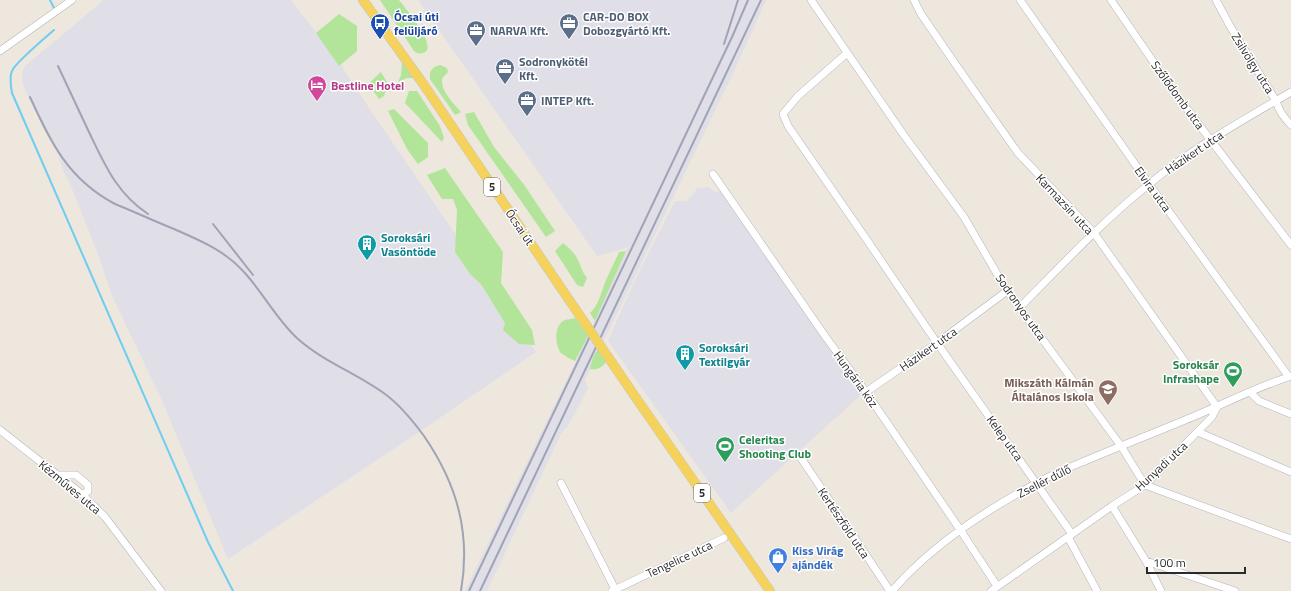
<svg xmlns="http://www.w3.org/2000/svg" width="1291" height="591" viewBox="0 0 1291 591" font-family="'Titillium Web',sans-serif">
<rect width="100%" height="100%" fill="#ede7dd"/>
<path fill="#e0dee6" d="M 104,0 L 291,0 L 339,62 L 371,111 L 536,352 L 425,428 L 228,559 L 161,398 L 112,296 L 98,254 L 71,186 L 64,172 L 53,140 L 29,99 L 23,84 L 22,74 L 25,66 Z
M 418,0 L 766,0 L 736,67 L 585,380 L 588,388 L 568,426 L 561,434 L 487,591 L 465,591 L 595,321 L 626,251 L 629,247 L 597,256 Z
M 709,187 L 716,193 L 721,190 L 728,200 L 862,394 L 731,513 L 608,341 L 634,282 L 675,201 L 686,201 L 692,196 L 697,188 Z"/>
<path fill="#b2e599" d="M 380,0 L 399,0 C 405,8 440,48 423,53 C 419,54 416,53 414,51 Z
M 339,14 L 357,26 L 357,51 L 339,66 L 316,33 Z
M 402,61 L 414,78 L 407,78 L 398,82 L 401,75 Z
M 440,65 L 447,68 L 448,72 C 446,75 442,77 442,80 C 441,91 454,104 461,112 L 455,115 L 430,79 C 429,71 432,67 440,65 Z
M 381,72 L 388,84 L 384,96 L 379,99 L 368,84 Z
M 409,91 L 417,91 L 440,126 L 444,138 L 442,142 L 405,103 Z
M 394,109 L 428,143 L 428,157 L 418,164 L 407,149 L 388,111 Z
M 474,112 L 494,147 L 525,186 L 555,231 L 546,237 L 468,125 L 465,114 Z
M 445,168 L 503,252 L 501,283 L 532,330 L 535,345 L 519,344 L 503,330 L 505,323 L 481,284 L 470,274 L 455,252 L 457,210 L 453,199 L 442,199 L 427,175 Z
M 563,243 C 569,248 575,253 578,260 C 582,268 581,270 587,278 L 583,287 L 577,285 L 555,251 Z
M 626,251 L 595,321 L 590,313 C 597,307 600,297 603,288 C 607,276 614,264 619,252 Z
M 576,318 L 588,336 L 575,361 C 570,359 565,356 561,353 C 555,345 554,327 563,321 C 567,319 572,319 576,318 Z
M 598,349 L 606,362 C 602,368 597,370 590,369 L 593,357 Z"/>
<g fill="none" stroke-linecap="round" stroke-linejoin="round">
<path stroke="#6ecdf1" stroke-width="2" d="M 50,0 L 54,8
M 54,30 C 46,37 15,63 12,71 C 9,78 11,86 12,93 L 208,542 L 233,591"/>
<g stroke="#b1b4bf" stroke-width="8">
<path id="minor" d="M 811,0 L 903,134 L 964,217 L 1007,291 L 1121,446 L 1145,485 L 1291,539
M 914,0 L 921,14 L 956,65 L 1018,153 L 1094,233 L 1217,407
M 1020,0 L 1149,184 L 1289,377
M 1111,0 L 1174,92 L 1291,245
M 1216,0 L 1230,26 L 1276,101 C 1279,111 1284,118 1291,125
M 0,51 L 72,0
M 846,54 L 798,96 L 783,114 L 788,126 L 869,243 L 937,343 L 1072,534
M 713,174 L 825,336 L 866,392 L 961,531 L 997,586
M 1020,307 C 1062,265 1102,222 1148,185 C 1191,149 1243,120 1291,92
M 866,392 L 937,343 L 1007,291
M 1250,392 L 1259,401 L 1291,414
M 0,430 L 83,495 L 105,517 L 161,591
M 1198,432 L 1291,472
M 799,455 L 890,591
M 58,475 L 76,475 L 88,485 L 88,491 L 83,495
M 561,483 L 616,591
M 1112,506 L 1146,561 L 1161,591
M 1068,537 L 1097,591
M 1146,561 L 1235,591
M 612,591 L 724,538
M 892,591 C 931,546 984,511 1037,483 C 1054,473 1073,466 1092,458 C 1123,445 1154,433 1185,420 C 1220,406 1254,388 1291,376
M 991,591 L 1112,506 L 1145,485 L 1212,417 L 1217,407"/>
</g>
<g stroke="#c8c8c8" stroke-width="10">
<path id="major" d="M 363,0 L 424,85 L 561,288
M 634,395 L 770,591"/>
</g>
<use href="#minor" stroke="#fff" stroke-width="7"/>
<use href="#major" stroke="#f4d25c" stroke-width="9"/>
<path stroke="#a0a3b6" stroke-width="2" d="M 724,44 L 738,0
M 58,66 C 68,87 78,109 88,130 C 104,163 116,193 148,214
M 30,97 C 51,143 68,179 115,204 C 135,212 154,221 174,229 C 199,240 224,250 243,271 C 263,292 276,319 298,339 C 324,362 358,374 385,394 C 400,405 413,421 424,436 C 457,484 471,533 461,591
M 213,224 L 253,275
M 469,591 L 732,37 L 748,0
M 480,591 L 761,0"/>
<g stroke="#c8c8c8" stroke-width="10" stroke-linecap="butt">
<path id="major-bridge" d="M 561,288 L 634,395"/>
</g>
<use href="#major-bridge" stroke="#f4d25c" stroke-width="9"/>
</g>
<defs>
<g id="bus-pin" transform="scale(1)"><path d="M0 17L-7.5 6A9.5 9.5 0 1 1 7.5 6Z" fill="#1a4fb4" stroke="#fff"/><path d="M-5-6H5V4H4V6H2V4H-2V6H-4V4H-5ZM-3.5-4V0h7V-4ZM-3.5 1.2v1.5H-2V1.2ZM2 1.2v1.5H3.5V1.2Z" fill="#fff"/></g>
<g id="office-pin" transform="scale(1)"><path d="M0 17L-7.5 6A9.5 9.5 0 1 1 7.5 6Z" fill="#5c6f8a" stroke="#fff"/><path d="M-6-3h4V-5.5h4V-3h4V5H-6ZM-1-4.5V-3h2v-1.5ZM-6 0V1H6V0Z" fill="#fff"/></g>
<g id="hotel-pin" transform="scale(1)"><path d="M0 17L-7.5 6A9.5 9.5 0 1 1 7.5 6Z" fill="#d1479c" stroke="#fff"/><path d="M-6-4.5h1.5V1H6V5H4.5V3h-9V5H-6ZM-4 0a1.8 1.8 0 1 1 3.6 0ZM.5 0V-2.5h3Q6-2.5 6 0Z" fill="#fff"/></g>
<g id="building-pin" transform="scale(1)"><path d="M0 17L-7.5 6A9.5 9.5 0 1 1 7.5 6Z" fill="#0f9aa8" stroke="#fff"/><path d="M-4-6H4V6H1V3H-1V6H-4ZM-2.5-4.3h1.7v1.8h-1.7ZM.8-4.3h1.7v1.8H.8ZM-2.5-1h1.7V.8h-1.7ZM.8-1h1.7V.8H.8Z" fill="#fff"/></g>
<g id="stadium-pin" transform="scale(1)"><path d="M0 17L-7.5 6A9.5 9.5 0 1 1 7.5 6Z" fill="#2e9e5b" stroke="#fff"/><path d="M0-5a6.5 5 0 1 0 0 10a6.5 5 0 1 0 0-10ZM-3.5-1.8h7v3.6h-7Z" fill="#fff"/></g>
<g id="school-pin" transform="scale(1)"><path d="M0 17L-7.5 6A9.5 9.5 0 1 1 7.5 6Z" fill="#8d6e63" stroke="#fff"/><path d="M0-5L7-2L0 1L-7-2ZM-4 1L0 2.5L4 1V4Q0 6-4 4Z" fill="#fff"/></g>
<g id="shop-pin" transform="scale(1)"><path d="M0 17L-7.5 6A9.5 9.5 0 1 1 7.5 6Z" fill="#3f7fe0" stroke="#fff"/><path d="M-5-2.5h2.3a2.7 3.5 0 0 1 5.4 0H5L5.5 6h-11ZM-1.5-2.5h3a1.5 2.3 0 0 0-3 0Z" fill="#fff"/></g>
</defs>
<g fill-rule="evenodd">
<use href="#bus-pin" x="380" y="23"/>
<use href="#office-pin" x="569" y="23"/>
<use href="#office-pin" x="476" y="30"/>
<use href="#office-pin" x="505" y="68"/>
<use href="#hotel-pin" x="317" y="85"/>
<use href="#office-pin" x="527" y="100"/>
<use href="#building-pin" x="367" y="244"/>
<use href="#building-pin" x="685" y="354"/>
<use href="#stadium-pin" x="1233" y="371"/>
<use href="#school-pin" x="1108" y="389"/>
<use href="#stadium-pin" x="725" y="446"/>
<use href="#shop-pin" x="778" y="557"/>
</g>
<g text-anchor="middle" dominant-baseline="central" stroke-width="3" stroke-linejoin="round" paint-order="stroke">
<g fill="#fff" stroke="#6b6b6b" stroke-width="1">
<rect x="484" y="178" width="16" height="18" rx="3"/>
<rect x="694" y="484" width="16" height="18" rx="3"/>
</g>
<g font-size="11" font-weight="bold" fill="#2b2b2b">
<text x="492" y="187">5</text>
<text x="702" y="493">5</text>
</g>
<g font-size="12" font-weight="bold" fill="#164399" stroke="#fff" text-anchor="start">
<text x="394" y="16">Ócsai úti<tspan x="394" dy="14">felüljáró</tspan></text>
</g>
<g font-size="12" font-weight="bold" fill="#4e5e75" stroke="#fff" text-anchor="start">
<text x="583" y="16">CAR-DO BOX<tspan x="583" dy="14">Dobozgyártó Kft.</tspan></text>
<text x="490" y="30">NARVA Kft.</text>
<text x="519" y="61">Sodronykötél<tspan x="519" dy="14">Kft.</tspan></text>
<text x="541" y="100">INTEP Kft.</text>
</g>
<g font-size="12" fill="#2b2b2b" stroke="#fff">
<text transform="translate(1253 63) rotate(58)">Zsilvölgy utca</text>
<text transform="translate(1178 95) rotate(54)">Szőlődomb utca</text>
<text transform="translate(1194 152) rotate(-34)">Házikert utca</text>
<text transform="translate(1153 189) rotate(54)">Elvira utca</text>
<text transform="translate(1065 204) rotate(47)">Karmazsin utca</text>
<text transform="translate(520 227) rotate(56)">Ócsai út</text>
<text transform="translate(1021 307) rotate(55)">Sodronyos utca</text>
<text transform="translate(928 349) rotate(-35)">Házikert utca</text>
<text transform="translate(856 379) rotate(54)">Hungária köz</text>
<text transform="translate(1005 438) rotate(54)">Kelep utca</text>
<text transform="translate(1161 466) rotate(-43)">Hunyadi utca</text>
<text transform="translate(1044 481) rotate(-27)">Zsellér dűlő</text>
<text transform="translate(70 487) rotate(40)">Kézműves utca</text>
<text transform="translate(844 523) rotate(56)">Kertészföld utca</text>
<text transform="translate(679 559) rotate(-25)">Tengelice utca</text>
</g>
<g font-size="12" font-weight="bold" fill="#b23c85" stroke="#fff" text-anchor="start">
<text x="331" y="85">Bestline Hotel</text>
</g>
<g font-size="12" font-weight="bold" fill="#0d838f" stroke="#fff" text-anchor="start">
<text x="381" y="237">Soroksári<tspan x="381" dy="14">Vasöntöde</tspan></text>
<text x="699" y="347">Soroksári<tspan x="699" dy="14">Textilgyár</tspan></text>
</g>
<g font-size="12" font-weight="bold" fill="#27864d" stroke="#fff" text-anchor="end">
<text x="1219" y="364">Soroksár<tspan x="1219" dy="14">Infrashape</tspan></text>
<text x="739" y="439" text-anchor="start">Celeritas<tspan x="739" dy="14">Shooting Club</tspan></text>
</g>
<g font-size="12" font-weight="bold" fill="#785e54" stroke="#fff" text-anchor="end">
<text x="1094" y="382">Mikszáth Kálmán<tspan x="1094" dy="14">Általános Iskola</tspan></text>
</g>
<g font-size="12" font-weight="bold" fill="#366cbe" stroke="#fff" text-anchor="start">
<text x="792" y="550">Kiss Virág<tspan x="792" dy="14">ajándék</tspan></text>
</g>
</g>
<path d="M1147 567v6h98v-6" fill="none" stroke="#2b2b2b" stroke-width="2"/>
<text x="1153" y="567" font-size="12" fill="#2b2b2b" stroke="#ffffff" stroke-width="3" paint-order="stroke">100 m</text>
</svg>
